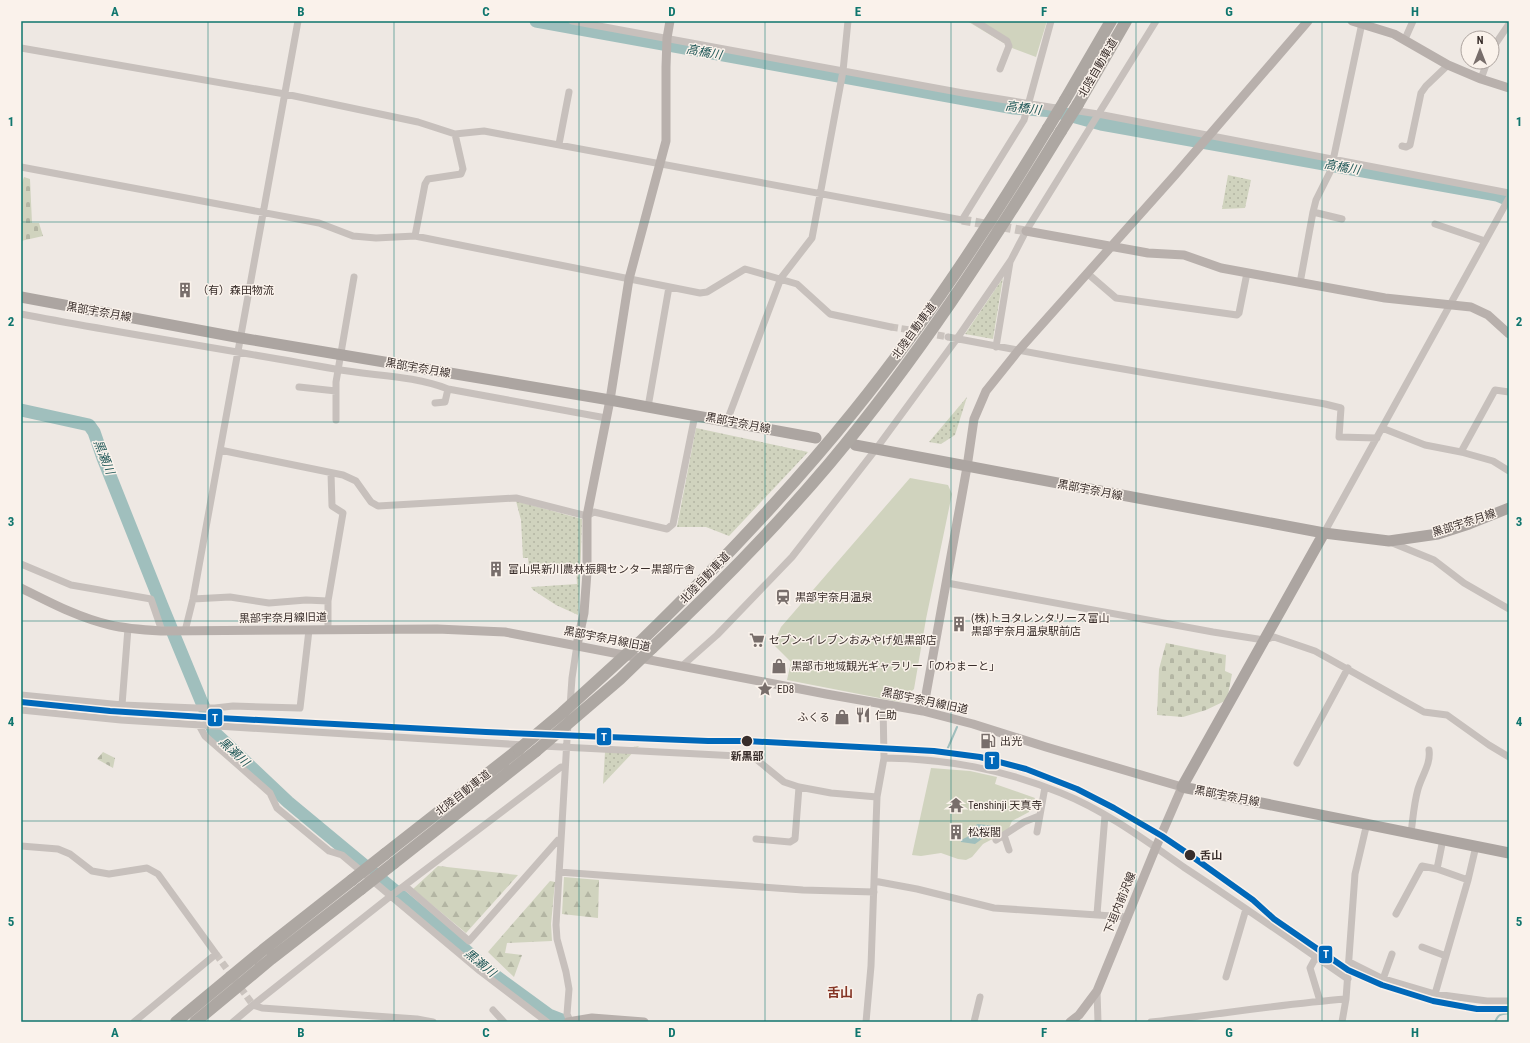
<svg xmlns="http://www.w3.org/2000/svg" width="1530" height="1043" viewBox="0 0 1530 1043" font-family="'Roboto Condensed','Noto Sans JP',sans-serif">
<defs>
<pattern id="grass-dots" width="8" height="8" patternUnits="userSpaceOnUse"><rect width="8" height="8" fill="#d0d3be"/><path d="M2 2h.1M6 6h.1" fill="none" stroke="#b3b5a3" stroke-width="1.8" stroke-linecap="round"/></pattern>
<pattern id="forest-firs" width="22" height="20" patternUnits="userSpaceOnUse"><rect width="22" height="20" fill="#d0d3be"/><path d="M5 1l3.5 6h-7zM16 11l3.5 6h-7z" fill="#b3b5a3"/></pattern>
<pattern id="cemetery-stones" width="16" height="16" patternUnits="userSpaceOnUse"><rect width="16" height="16" fill="#d0d3be"/><path d="M2 7V4a2 2 0 0 1 4 0v3zM10 15v-3a2 2 0 0 1 4 0v3z" fill="#b3b5a3"/></pattern>
</defs>
<rect width="100%" height="100%" fill="#eee8e3"/>
<path fill="url(#grass-dots)" d="M 1228,175 L 1251,180 L 1245,208 L 1222,209 Z
M 1003,278 L 993,339 L 965,334 Z
M 967,397 L 955,435 L 941,444 L 929,442 Z
M 696,428 L 808,452 L 729,536 L 706,527 L 677,527 Z
M 516,501 L 582,519 L 580,583 L 578,615 L 556,605 L 533,590 L 531,587 L 577,584 L 576,568 L 547,570 L 547,565 L 529,567 L 528,558 L 523,558 L 521,520 Z
M 639,746 L 603,784 L 605,752 Z"/>
<path fill="url(#forest-firs)" d="M 438,866 L 518,875 L 466,933 L 413,889 Z
M 564,877 L 599,880 L 598,918 L 562,914 Z
M 550,881 L 555,882 L 551,924 L 552,941 L 507,943 L 505,953 L 522,955 L 514,977 L 488,952 Z"/>
<path fill="url(#cemetery-stones)" d="M 24,177 L 30,179 L 32,223 L 39,223 L 43,236 L 21,241 L 21,185 Z
M 1166,643 L 1226,655 L 1225,671 L 1232,674 L 1227,700 L 1206,710 L 1183,717 L 1157,715 L 1159,669 Z
M 103,752 L 115,758 L 113,768 L 97,759 Z"/>
<path fill="#d0d3be" d="M 967,21 L 1047,21 L 1036,57 L 1012,48 Z
M 910,478 L 948,485 L 952,494 L 926,619 L 914,689 L 900,702 L 787,680 L 791,662 L 773,644 L 781,627 Z
M 931,768 L 970,771 L 997,777 L 995,784 L 1035,798 L 1029,812 L 1012,821 L 1009,828 L 1000,835 L 983,844 L 972,857 L 966,860 L 958,859 L 941,853 L 921,856 L 912,855 Z"/>
<path fill="#a0bfbd" d="M 977,824 L 996,826 L 998,827 L 999,831 L 994,835 L 986,836 L 975,844 L 961,842 L 961,840 L 971,835 Z"/>
<g fill="none" stroke-linecap="round" stroke-linejoin="round">
<path stroke="#a0bfbd" stroke-width="2" d="M 947,750 L 957,727
M 1495,1022 C 1498,1014 1501,1014 1509,1013"/>
<path stroke="#a0bfbd" stroke-width="13" d="M 536,21 L 1014,108 L 1054,111 L 1101,124 L 1497,195 L 1509,200
M 21,410 L 89,425 L 94,432 L 103,458 L 162,606 L 214,732 L 288,802 L 441,929 L 493,974 L 549,1015 L 567,1022"/>
<path stroke="#cac3be" stroke-width="7" stroke-dasharray="7 3.5" stroke-linecap="butt" d="M 891,327 L 917,331
M 927,333 L 948,337
M 216,954 L 253,1005"/>
<path stroke="#cac3be" stroke-width="9" stroke-dasharray="9 4.5" stroke-linecap="butt" d="M 962,220 L 1026,231"/>
<path stroke="#c7c0bc" stroke-width="7" d="M 572,21 L 963,93 L 1062,109
M 975,21 L 1007,41 L 1009,46 L 1000,69
M 1405,39 L 1413,21
M 21,48 L 285,94 L 418,122 L 455,134 L 484,131 L 962,220 L 1024,120 L 1051,21
M 1492,49 L 1509,24
M 1481,79 L 1487,62
M 1072,110 L 1098,114 L 1509,193
M 559,144 L 569,92
M 1402,146 L 1406,147 L 1410,145 L 1421,93 L 1426,86 L 1448,65
M 21,167 L 319,223 L 353,236 L 376,238 L 415,236 L 700,293 L 707,292 L 745,269 L 797,284 L 830,314 L 891,327
M 1313,212 L 1316,200 L 1331,170 L 1362,23
M 1435,224 L 1485,241
M 415,236 L 425,184 L 428,179 L 461,174 L 463,169 L 455,134
M 1087,273 L 1116,298 L 1237,315 L 1239,313 L 1247,273
M 1300,283 L 1313,212 L 1342,219
M 21,314 C 125,334 230,350 335,369 C 372,376 412,375 448,389 L 606,418
M 948,337 L 1071,360 L 1325,404 L 1341,408 L 1339,437 L 1377,438
M 996,347 L 1010,262
M 299,387 L 336,391
M 435,403 L 445,402 L 448,389
M 648,407 L 669,287
M 336,420 L 336,382 L 354,277
M 727,421 L 781,278 L 812,238 L 843,71 L 848,21
M 1382,428 L 1425,445 L 1461,452 L 1493,461 L 1509,471
M 220,450 L 343,475 L 356,481 L 371,502 L 378,506 L 516,498 L 587,516 L 594,512 L 667,529 L 673,524 L 695,415
M 1461,452 L 1495,390 L 1509,392
M 1324,533 L 1509,198
M 1390,542 L 1434,560 L 1464,583 L 1509,609
M 21,564 L 71,585 L 151,599 L 162,631
M 947,583 L 1213,632 L 1264,640 L 1274,637 L 1315,651 L 1424,712 L 1447,715 L 1489,745 L 1509,757
M 193,599 L 230,597 L 269,603 L 306,600 L 328,601
M 328,630 L 328,601 L 343,513 L 332,506 L 331,473
M 185,631 L 193,599 L 298,21
M 682,666 L 717,635 L 792,557 L 876,449 L 956,340 L 1011,260 L 1026,231 L 1156,21
M 21,695 L 122,705 L 197,708 L 215,708 L 233,706 L 300,708 L 309,630
M 122,705 L 128,628
M 570,707 L 572,678 L 577,645
M 21,710 L 121,720 L 524,745
M 568,723 L 556,925 L 557,939 L 566,972 L 569,989 L 567,1014 L 570,1021
M 199,725 L 205,736 L 270,793 L 277,808 L 329,851 L 342,855 L 480,971 L 547,1022
M 542,746 L 738,756 L 756,759 L 784,782 L 799,787 L 831,793 L 877,797
M 884,758 C 947,759 1003,769 1061,793 C 1106,811 1146,841 1185,868 C 1240,904 1294,942 1348,979
M 1297,763 L 1348,668
M 1037,832 L 1045,787
M 1411,833 C 1413,818 1414,803 1418,789 C 1422,775 1431,764 1429,750
M 1004,835 L 1009,850
M 756,839 L 790,842 L 795,839 L 799,787
M 996,840 L 1024,822 L 1039,816
M 21,846 L 58,849 L 70,854 L 92,871 L 109,874 L 147,868 L 158,874 L 216,954 L 134,1022
M 559,872 L 803,890 L 874,892
M 1468,880 L 1476,846
M 874,881 L 917,889 L 994,908 L 1127,917
M 405,886 L 469,941 L 558,840 L 560,840
M 1097,914 L 1105,815
M 1396,914 L 1422,866 L 1437,869
M 1422,947 L 1446,956
M 1316,957 L 1310,968 L 1320,1001
M 1349,962 L 1381,978 L 1435,994 L 1487,1001 L 1509,1001
M 1226,977 L 1246,909
M 1383,979 L 1392,954
M 1097,991 L 1098,1022
M 1435,994 L 1468,880 L 1437,869 L 1443,839
M 253,1005 L 262,1008 L 417,1019 L 433,1022
M 493,1010 L 504,1022
M 233,1022 L 253,1005 L 392,895 L 561,767 L 565,767
M 866,1022 L 871,966 L 877,797 L 884,758 L 883,704
M 974,1022 L 980,997
M 1151,1022 C 1216,1015 1281,1004 1346,999
M 1342,1022 L 1346,999 L 1355,874 L 1367,823"/>
<path stroke="#b8b0ac" stroke-width="9" d="M 1352,21 L 1394,34 L 1448,65 L 1481,79 L 1509,88
M 1026,231 L 1148,253 L 1184,255 L 1221,268 L 1385,298 L 1471,307 L 1488,315 L 1509,334
M 21,588 C 49,602 79,618 110,625 C 127,629 145,630 162,631 L 437,629 L 505,632 L 826,694 L 923,711 L 973,724 L 1046,747 L 1182,787 L 1156,847 L 1097,991 L 1079,1015 L 1070,1022
M 577,645 L 584,613 L 587,572 L 587,516 L 610,400 L 629,279 L 666,141 L 666,67 L 667,38 L 670,21
M 923,711 L 967,467 L 974,419 L 986,391 L 1018,351 L 1175,175 L 1308,21
M 568,1022 L 592,1018 L 644,1022"/>
<path stroke="#aca5a1" stroke-width="11" d="M 21,297 L 241,338 L 610,400 L 816,438
M 855,445 L 1324,533 L 1389,541 L 1438,534 L 1469,524 L 1509,508
M 1324,533 L 1182,787 L 1509,853"/>
<path stroke="#ada7a2" stroke-width="12" d="M 1065,100 L 1111,21
M 1078,104 L 1126,21
M 640,642 C 715,569 788,493 854,411 C 926,322 989,226 1048,128
M 652,648 C 714,590 774,529 829,464 C 916,360 990,247 1061,131
M 385,854 L 519,749
M 394,863 L 536,751
M 176,1022 L 263,950 L 352,880
M 195,1022 L 271,959 L 361,889"/>
<path stroke="#afa9a6" stroke-width="2" stroke-dasharray="1 3" stroke-linecap="butt" d="M 1139,822 L 1274,919"/>
<path stroke="#ada7a2" stroke-width="12" d="M 1048,128 L 1065,100
M 1061,131 L 1078,104
M 519,749 L 562,713 L 640,642
M 536,751 L 620,679 L 652,648
M 352,880 L 385,854
M 361,889 L 394,863"/>
<g stroke="#faf2eb" stroke-width="9">
<path id="rail-1" d="M 21,702 L 110,711 L 219,718 L 486,732 L 708,741 L 747,741 L 934,751 L 980,757 L 1026,769 L 1077,789 L 1114,808 L 1162,836 L 1190,855 L 1253,900 L 1274,919 L 1348,970 L 1382,985 L 1433,1001 L 1477,1009 L 1509,1009"/>
</g>
<use href="#rail-1" stroke="#0068b9" stroke-width="6"/>
</g>
<path fill="none" stroke="#0f766e" stroke-width="1" stroke-opacity="0.55" d="M 208,21 L 208,1022M 394,21 L 394,1022M 579,21 L 579,1022M 765,21 L 765,1022M 951,21 L 951,1022M 1136,21 L 1136,1022M 1322,21 L 1322,1022M 21,222 L 1509,222M 21,422 L 1509,422M 21,621 L 1509,621M 21,821 L 1509,821"/>
<defs>
<g id="building-bare" transform="scale(1.2)"><path d="M-4-6H4V6H1V3H-1V6H-4ZM-2.5-4.3h1.7v1.8h-1.7ZM.8-4.3h1.7v1.8H.8ZM-2.5-1h1.7V.8h-1.7ZM.8-1h1.7V.8H.8Z" fill="#786e6b" stroke="#faf2eb" stroke-width="2.5" paint-order="stroke"/></g>
<g id="station-bare" transform="scale(1.2)"><path d="M-3-6H3Q5-6 5-4V2Q5 4 3 4L4.5 6H3L1.5 4h-3L-3 6H-4.5L-3 4Q-5 4-5 2V-4Q-5-6-3-6ZM-3.5-4v3h7v-3ZM-3.5 1v1.5H-2V1ZM2 1v1.5H3.5V1Z" fill="#786e6b" stroke="#faf2eb" stroke-width="2.5" paint-order="stroke"/></g>
<g id="supermarket-bare" transform="scale(1.2)"><path d="M-6-5.5h2.5l.6 2H6L4.5 2H-2.5L-4.4-4H-6ZM-1.5 3.2a1.3 1.3 0 1 0 .1 0ZM3 3.2a1.3 1.3 0 1 0 .1 0Z" fill="#786e6b" stroke="#faf2eb" stroke-width="2.5" paint-order="stroke"/></g>
<g id="shop-bare" transform="scale(1.2)"><path d="M-5-2.5h2.3a2.7 3.5 0 0 1 5.4 0H5L5.5 6h-11ZM-1.5-2.5h3a1.5 2.3 0 0 0-3 0Z" fill="#786e6b" stroke="#faf2eb" stroke-width="2.5" paint-order="stroke"/></g>
<g id="sight-bare" transform="scale(1.2)"><path d="M0-6L1.8-2.2L6-1.7L2.9 1.2L3.7 5.4L0 3.3L-3.7 5.4L-2.9 1.2L-6-1.7L-1.8-2.2Z" fill="#786e6b" stroke="#faf2eb" stroke-width="2.5" paint-order="stroke"/></g>
<g id="restaurant-bare" transform="scale(1.2)"><path d="M-5-6h1v4h1v-4h1v4h1v-4h1v5L-1.5 .5V6h-2V.5L-5-1ZM5-6V6H3V1.5H1.5Q1.5-4 5-6Z" fill="#786e6b" stroke="#faf2eb" stroke-width="2.5" paint-order="stroke"/></g>
<g id="fuel-bare" transform="scale(1.2)"><path d="M-5.5-6h7V0h2V4h1.3V-2.5L3-4.5l.8-.8L6-3V5H2.5V1h-1V6h-7ZM-4.2-4.7v3.2H.2V-4.7Z" fill="#786e6b" stroke="#faf2eb" stroke-width="2.5" paint-order="stroke"/></g>
<g id="temple-bare" transform="scale(1.2)"><path d="M0-6L5-2H3V0L6.5 2.5H4V6H1.5V3h-3V6H-4V2.5H-6.5L-3 0V-2H-5Z" fill="#786e6b" stroke="#faf2eb" stroke-width="2.5" paint-order="stroke"/></g>
</defs>
<g fill-rule="evenodd">
<use href="#building-bare" x="185" y="290"/>
<use href="#building-bare" x="496" y="569"/>
<use href="#station-bare" x="783" y="597"/>
<use href="#building-bare" x="959" y="624"/>
<use href="#supermarket-bare" x="757" y="640"/>
<use href="#shop-bare" x="779" y="666"/>
<use href="#sight-bare" x="765" y="689"/>
<use href="#restaurant-bare" x="863" y="715"/>
<use href="#shop-bare" x="842" y="717"/>
<use href="#fuel-bare" x="988" y="741"/>
<use href="#temple-bare" x="956" y="805"/>
<use href="#building-bare" x="956" y="832"/>
</g>
<g fill="#382d2a" stroke="#faf2eb" stroke-width="1.5">
<circle cx="747" cy="741" r="6"/>
<circle cx="1190" cy="855" r="6"/>
</g>
<g text-anchor="middle" dominant-baseline="central" stroke-width="3" stroke-linejoin="round" paint-order="stroke">
<g font-size="11" fill="#382d2a" stroke="#faf2eb">
<text transform="translate(1098 68) rotate(-60)">北陸自動車道</text>
<text transform="translate(99 312) rotate(10)">黒部宇奈月線</text>
<text transform="translate(914 331) rotate(-54)">北陸自動車道</text>
<text transform="translate(418 368) rotate(10)">黒部宇奈月線</text>
<text transform="translate(738 423) rotate(11)">黒部宇奈月線</text>
<text transform="translate(1090 490) rotate(11)">黒部宇奈月線</text>
<text transform="translate(1464 523) rotate(-18)">黒部宇奈月線</text>
<text transform="translate(705 578) rotate(-46)">北陸自動車道</text>
<text transform="translate(283 618) rotate(-1)">黒部宇奈月線旧道</text>
<text transform="translate(607 639) rotate(11)">黒部宇奈月線旧道</text>
<text transform="translate(925 701) rotate(12)">黒部宇奈月線旧道</text>
<text transform="translate(463 793) rotate(-38)">北陸自動車道</text>
<text transform="translate(1227 796) rotate(11)">黒部宇奈月線</text>
<text transform="translate(1120 903) rotate(-68)">下垣内前沢線</text>
</g>
<g font-size="11" fill="#382d2a" stroke="#faf2eb" text-anchor="start">
<text x="197" y="290">（有）森田物流</text>
<text x="508" y="569">富山県新川農林振興センター黒部庁舎</text>
<text x="795" y="597">黒部宇奈月温泉</text>
<text x="971" y="618">(株)トヨタレンタリース富山<tspan x="971" dy="13">黒部宇奈月温泉駅前店</tspan></text>
<text x="769" y="640">セブン-イレブンおみやげ処黒部店</text>
<text x="791" y="666">黒部市地域観光ギャラリー「のわまーと」</text>
<text x="777" y="689">ED8</text>
<text x="875" y="715">仁助</text>
<text x="830" y="717" text-anchor="end">ふくる</text>
<text x="1000" y="741">出光</text>
<text x="968" y="805">Tenshinji 天真寺</text>
<text x="968" y="832">松桜閣</text>
</g>
<g font-size="11" font-weight="bold" fill="#382d2a" stroke="#faf2eb">
<text x="747" y="756">新黒部</text>
<text x="1200" y="855" text-anchor="start">舌山</text>
</g>
<g font-size="12" font-style="italic" fill="#205858" stroke="#faf2eb">
<text transform="translate(704 52) rotate(10)">高橋川</text>
<text transform="translate(1023 108) rotate(7)">高橋川</text>
<text transform="translate(1342 167) rotate(10)">高橋川</text>
<text transform="translate(104 457) rotate(68)">黒瀬川</text>
<text transform="translate(234 752) rotate(43)">黒瀬川</text>
<text transform="translate(480 963) rotate(39)">黒瀬川</text>
</g>
<g font-size="13" font-weight="bold" fill="#853525" stroke="#faf2eb">
<text x="840" y="992">舌山</text>
</g>
</g>
<g stroke="#faf2eb" stroke-width="1.5">
<rect x="207" y="708" width="16" height="19" rx="4" fill="#0068b9"/>
<rect x="596" y="727" width="16" height="19" rx="4" fill="#0068b9"/>
<rect x="984" y="751" width="16" height="19" rx="4" fill="#0068b9"/>
<rect x="1318" y="945" width="15" height="19" rx="4" fill="#0068b9"/>
</g>
<g font-size="11" text-anchor="middle" font-weight="bold" fill="#fff">
<text x="215" y="722">T</text>
<text x="604" y="741">T</text>
<text x="992" y="764">T</text>
<text x="1326" y="958">T</text>
</g>
<rect width="1530" height="1043" fill="none" stroke="#faf2eb" stroke-width="44"/>
<g transform="translate(1480 50)"><circle r="19" fill="#faf2eb" stroke="#aca39e"/>
<path d="M0-3L7 15L0 10L-7 15Z" fill="#786e6b"/>
<text y="-6" font-size="11" font-weight="bold" text-anchor="middle" fill="#382d2a">N</text>
</g>
<rect x="22" y="22" width="1486" height="999" fill="none" stroke="#0f766e" stroke-width="1.5"/>
<g font-size="13" text-anchor="middle" font-weight="bold" fill="#0f766e">
<text x="115" y="16">A</text>
<text x="301" y="16">B</text>
<text x="486" y="16">C</text>
<text x="672" y="16">D</text>
<text x="858" y="16">E</text>
<text x="1044" y="16">F</text>
<text x="1229" y="16">G</text>
<text x="1415" y="16">H</text>
<text x="11" y="126">1</text>
<text x="1519" y="126">1</text>
<text x="11" y="326">2</text>
<text x="1519" y="326">2</text>
<text x="11" y="526">3</text>
<text x="1519" y="526">3</text>
<text x="11" y="726">4</text>
<text x="1519" y="726">4</text>
<text x="11" y="926">5</text>
<text x="1519" y="926">5</text>
<text x="115" y="1037">A</text>
<text x="301" y="1037">B</text>
<text x="486" y="1037">C</text>
<text x="672" y="1037">D</text>
<text x="858" y="1037">E</text>
<text x="1044" y="1037">F</text>
<text x="1229" y="1037">G</text>
<text x="1415" y="1037">H</text>
</g>
</svg>
